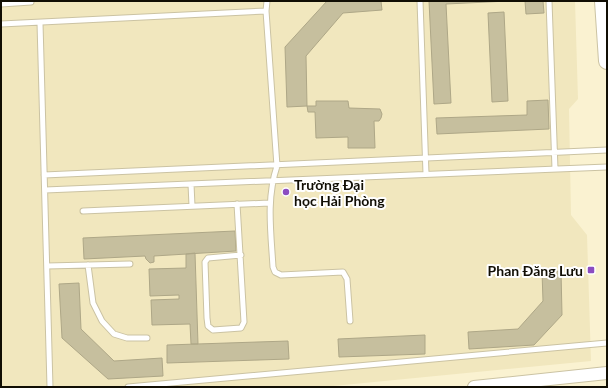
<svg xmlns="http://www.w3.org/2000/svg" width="608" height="388" viewBox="0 0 608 388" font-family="Lato,sans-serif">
<rect width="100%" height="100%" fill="#faf2d1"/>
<path fill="#f1e7be" d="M 1,1 L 575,1 L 578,99 L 569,109 L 571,215 L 587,235 L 591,361 L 323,387 L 1,387 Z"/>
<path fill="#c6bf9e" stroke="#aea787" d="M 327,1 L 381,1 L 382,10 L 343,13 L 306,56 L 307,106 L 287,107 L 285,47 Z
M 429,1 L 508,1 L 446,4 L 451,103 L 434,104 Z
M 525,1 L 543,1 L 544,13 L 526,14 Z
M 504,12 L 508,101 L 492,102 L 488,13 Z
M 548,100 L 549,129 L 437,134 L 436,118 L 527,115 L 527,101 Z
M 316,101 L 348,101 L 349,108 L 380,109 L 382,114 L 381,118 L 379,121 L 374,121 L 375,148 L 348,148 L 348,137 L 316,138 L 315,112 L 308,112 L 307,106 L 316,106 Z
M 235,231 L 236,251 L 154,256 L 154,262 L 150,263 L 146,259 L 145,256 L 84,259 L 83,238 Z
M 195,253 L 198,344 L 191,344 L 190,324 L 152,325 L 151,300 L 179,299 L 179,295 L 150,296 L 149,269 L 186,268 L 186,254 Z
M 561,271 L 562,315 L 534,345 L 469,349 L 468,332 L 518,329 L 543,301 L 542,272 Z
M 79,283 L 81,329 L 114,361 L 162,358 L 163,376 L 108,379 L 62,338 L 59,284 Z
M 425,335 L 425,354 L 339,357 L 338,339 Z
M 288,341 L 289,359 L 167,363 L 167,345 Z"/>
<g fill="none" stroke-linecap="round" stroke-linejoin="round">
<g stroke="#cbc3a3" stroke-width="7">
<path id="service" d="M 267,1 L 266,11 L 277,166 C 266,199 271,233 273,267 L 275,272 L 281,275 L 343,272 L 347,279 L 350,321
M 420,1 L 426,174
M 549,1 L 555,169
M 1,4 L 31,2
M 40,23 L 50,387
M 1,24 L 266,11
M 44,175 L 607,150
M 191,184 L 192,206
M 45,190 L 607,167
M 237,204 L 244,322 L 241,328 L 213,330 L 208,326 L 207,318 L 205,262 L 208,258 L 241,255
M 83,211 L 269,203
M 88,265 L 93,303 L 102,321 L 114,334 L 127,338 L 147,338
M 47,266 L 130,264
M 128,387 L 607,343"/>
</g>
<g stroke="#cbc3a3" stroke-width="14">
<path id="tertiary" d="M 474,387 L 607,373"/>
</g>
<g stroke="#cbc3a3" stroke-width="18">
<path id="primary" d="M 603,1 L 607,61"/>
</g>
<use href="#service" stroke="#fff" stroke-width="5"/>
<use href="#tertiary" stroke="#fff" stroke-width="12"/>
<use href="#primary" stroke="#fff" stroke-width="16"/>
</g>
<g fill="#8b4cc1" stroke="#fff" stroke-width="1.5">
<circle cx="286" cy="192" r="4"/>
<rect x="587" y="266" width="8" height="8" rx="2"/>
</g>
<g text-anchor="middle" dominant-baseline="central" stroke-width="4" stroke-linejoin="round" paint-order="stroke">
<g font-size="14" font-weight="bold" fill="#110e04" stroke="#fff" text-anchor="start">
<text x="294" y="184">Trường Đại<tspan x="294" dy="16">học Hải Phòng</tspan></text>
<text x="583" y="270" text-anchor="end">Phan Đăng Lưu</text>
</g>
</g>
<rect width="608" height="388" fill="none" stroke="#110e04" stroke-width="4"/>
</svg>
